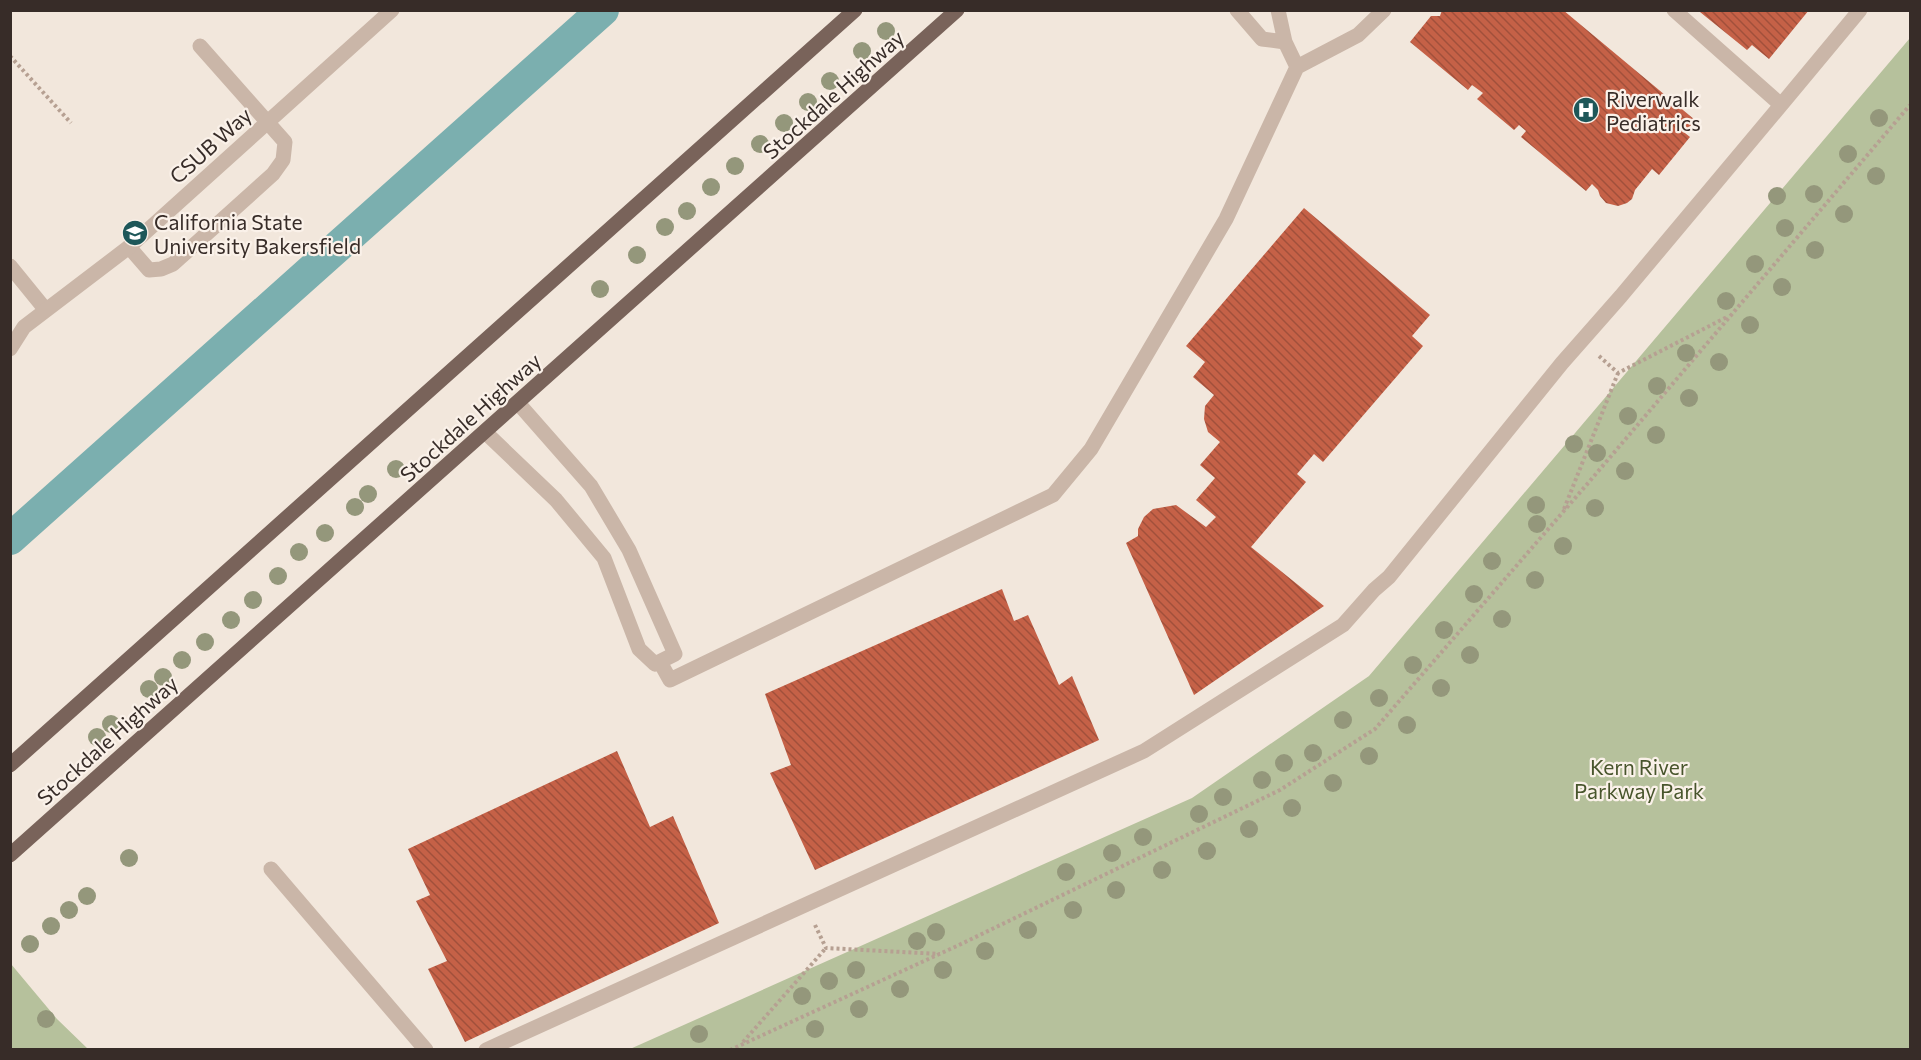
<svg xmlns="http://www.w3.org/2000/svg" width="1921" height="1060" viewBox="0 0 1921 1060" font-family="Commissioner,sans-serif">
<defs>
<pattern id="building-back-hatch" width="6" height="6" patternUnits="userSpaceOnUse" patternTransform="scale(1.5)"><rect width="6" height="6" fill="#c56147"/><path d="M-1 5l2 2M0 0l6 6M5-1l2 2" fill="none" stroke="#a1503b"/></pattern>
</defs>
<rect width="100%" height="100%" fill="#f2e7dc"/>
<path fill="#b6c19c" d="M 1910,38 L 1910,1049 L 630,1049 L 1192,798 L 1369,676 Z
M 11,964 L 57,1019 L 88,1049 L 11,1049 Z"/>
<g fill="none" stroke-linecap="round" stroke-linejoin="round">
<path stroke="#7bafaf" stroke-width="32" d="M 10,539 L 603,10"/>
</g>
<path fill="url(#building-back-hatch)" d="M 1442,10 L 1563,10 L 1695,120 L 1685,133 L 1690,137 L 1659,175 L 1652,169 L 1635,190 L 1632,199 L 1627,203 L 1618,206 L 1606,203 L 1600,196 L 1598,190 L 1592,184 L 1586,191 L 1521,137 L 1526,131 L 1519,125 L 1514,130 L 1477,99 L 1483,93 L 1472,85 L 1468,90 L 1410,42 L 1431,16 L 1440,16 Z
M 1702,10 L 1809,10 L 1769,59 L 1752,45 L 1747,50 L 1700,12 Z
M 1304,208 L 1430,315 L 1412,336 L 1423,346 L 1323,462 L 1314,454 L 1297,474 L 1306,482 L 1251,547 L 1324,606 L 1194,695 L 1126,543 L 1138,536 L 1138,529 L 1144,517 L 1153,509 L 1176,505 L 1206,527 L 1216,517 L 1196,500 L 1215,478 L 1200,465 L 1220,442 L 1208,432 L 1204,419 L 1205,406 L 1214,395 L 1193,377 L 1205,362 L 1186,346 Z
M 1002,589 L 1014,621 L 1028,615 L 1059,685 L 1072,676 L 1099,740 L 815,870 L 770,773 L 791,765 L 765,694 Z
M 617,751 L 650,827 L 673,816 L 719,923 L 465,1042 L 428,969 L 447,961 L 416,901 L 430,895 L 408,849 Z"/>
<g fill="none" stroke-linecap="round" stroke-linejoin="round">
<path stroke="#b6a092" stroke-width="4" stroke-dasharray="3 3" stroke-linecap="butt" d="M 10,56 L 71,123
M 1599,356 L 1618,373 L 1727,317
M 1564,509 L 1618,373
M 815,925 L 826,948 L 940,954
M 743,1042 L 826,948
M 730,1050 L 959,945 L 1280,790 L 1375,729 L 1589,482 L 1910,105"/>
<path stroke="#cab6a8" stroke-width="15" d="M 1237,10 L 1262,39 L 1285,42
M 1297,67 L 1358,35 L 1384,10
M 1781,105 L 1860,10
M 129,247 L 149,270 L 161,269 L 173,264 L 273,174 L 283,160 L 285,142 L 200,46
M 10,266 L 45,309
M 485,432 L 556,500 L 604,558 L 639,649 L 655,664 L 675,654 L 629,550 L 591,486 L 518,403
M 660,662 L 670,680 L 1053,495 L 1091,449 L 1226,219 L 1297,67 L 1285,42 L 1278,10
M 271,869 L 426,1050
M 486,1050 L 1144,751 L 1343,625 L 1374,590 L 1389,577 L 1562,363 L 1621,296 L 1781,105 L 1674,10"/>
<path stroke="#cab6a8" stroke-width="15" d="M 10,349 L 24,327 L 129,247 L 392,10"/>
<path stroke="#79635a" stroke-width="15" d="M 10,765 L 855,10
M 10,855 L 957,10"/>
</g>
<g fill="#94977b">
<circle cx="886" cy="31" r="9"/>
<circle cx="862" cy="51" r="9"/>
<circle cx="830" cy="81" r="9"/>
<circle cx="808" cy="102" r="9"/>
<circle cx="1879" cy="118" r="9"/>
<circle cx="784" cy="123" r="9"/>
<circle cx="760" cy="144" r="9"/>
<circle cx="1848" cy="154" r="9"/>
<circle cx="735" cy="166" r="9"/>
<circle cx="1876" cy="176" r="9"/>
<circle cx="711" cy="187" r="9"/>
<circle cx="1814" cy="194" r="9"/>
<circle cx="1777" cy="196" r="9"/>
<circle cx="687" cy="211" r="9"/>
<circle cx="1844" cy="214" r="9"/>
<circle cx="665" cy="227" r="9"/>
<circle cx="1785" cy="228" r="9"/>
<circle cx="1815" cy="250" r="9"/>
<circle cx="637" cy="255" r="9"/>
<circle cx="1755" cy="264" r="9"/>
<circle cx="1782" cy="287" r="9"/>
<circle cx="600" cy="289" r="9"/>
<circle cx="1726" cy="301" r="9"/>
<circle cx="1750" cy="325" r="9"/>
<circle cx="1686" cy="353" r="9"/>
<circle cx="1719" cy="362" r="9"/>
<circle cx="1657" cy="386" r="9"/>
<circle cx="1689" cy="398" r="9"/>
<circle cx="1628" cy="416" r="9"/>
<circle cx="1656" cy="435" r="9"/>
<circle cx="1574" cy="444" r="9"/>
<circle cx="1597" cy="453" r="9"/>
<circle cx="396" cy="469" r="9"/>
<circle cx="1625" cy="471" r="9"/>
<circle cx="368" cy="494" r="9"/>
<circle cx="1536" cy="505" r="9"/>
<circle cx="355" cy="507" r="9"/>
<circle cx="1595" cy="508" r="9"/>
<circle cx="1537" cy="524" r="9"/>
<circle cx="325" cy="533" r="9"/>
<circle cx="1563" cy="546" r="9"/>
<circle cx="299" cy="552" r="9"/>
<circle cx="1492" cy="561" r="9"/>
<circle cx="278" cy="576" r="9"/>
<circle cx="1535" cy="580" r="9"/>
<circle cx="1474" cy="594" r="9"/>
<circle cx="253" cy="600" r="9"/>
<circle cx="1502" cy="619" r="9"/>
<circle cx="231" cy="620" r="9"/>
<circle cx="1444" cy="630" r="9"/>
<circle cx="205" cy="642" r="9"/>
<circle cx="1470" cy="655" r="9"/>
<circle cx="182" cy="660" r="9"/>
<circle cx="1413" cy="665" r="9"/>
<circle cx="163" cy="677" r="9"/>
<circle cx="1441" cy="688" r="9"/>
<circle cx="149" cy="689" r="9"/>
<circle cx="1379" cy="698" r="9"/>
<circle cx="1343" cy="720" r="9"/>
<circle cx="111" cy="724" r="9"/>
<circle cx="1407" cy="725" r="9"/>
<circle cx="97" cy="737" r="9"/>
<circle cx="1313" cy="753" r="9"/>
<circle cx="1369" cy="756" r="9"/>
<circle cx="1284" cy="763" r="9"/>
<circle cx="1262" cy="780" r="9"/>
<circle cx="1333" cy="783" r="9"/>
<circle cx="1223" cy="797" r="9"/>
<circle cx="1292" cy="808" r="9"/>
<circle cx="1199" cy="814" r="9"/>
<circle cx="1249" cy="829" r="9"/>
<circle cx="1143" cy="837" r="9"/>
<circle cx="1207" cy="851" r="9"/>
<circle cx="1112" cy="853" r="9"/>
<circle cx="129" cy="858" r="9"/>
<circle cx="1162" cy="870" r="9"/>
<circle cx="1066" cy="872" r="9"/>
<circle cx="1116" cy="890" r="9"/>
<circle cx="87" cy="896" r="9"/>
<circle cx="69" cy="910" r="9"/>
<circle cx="1073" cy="910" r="9"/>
<circle cx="51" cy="926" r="9"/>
<circle cx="1028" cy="930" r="9"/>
<circle cx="936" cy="932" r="9"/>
<circle cx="917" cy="941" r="9"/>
<circle cx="30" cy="944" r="9"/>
<circle cx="985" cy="951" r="9"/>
<circle cx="856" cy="970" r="9"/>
<circle cx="943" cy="970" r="9"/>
<circle cx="829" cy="981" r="9"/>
<circle cx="900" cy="989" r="9"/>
<circle cx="802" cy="996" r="9"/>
<circle cx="859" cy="1009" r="9"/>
<circle cx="46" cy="1019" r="9"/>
<circle cx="815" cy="1029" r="9"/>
<circle cx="699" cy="1034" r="9"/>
</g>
<defs>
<g id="hospital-disc" transform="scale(1.35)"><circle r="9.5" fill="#1e5759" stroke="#faf1e9"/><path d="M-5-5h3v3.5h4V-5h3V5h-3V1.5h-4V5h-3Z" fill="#fff"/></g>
<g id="university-disc" transform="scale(1.35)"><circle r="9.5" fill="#1e5759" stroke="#faf1e9"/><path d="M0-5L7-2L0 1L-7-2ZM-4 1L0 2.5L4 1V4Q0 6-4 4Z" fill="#fff"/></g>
</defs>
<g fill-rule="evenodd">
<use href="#hospital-disc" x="1586" y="110"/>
<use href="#university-disc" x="135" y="233"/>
</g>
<g text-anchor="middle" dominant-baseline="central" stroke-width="4.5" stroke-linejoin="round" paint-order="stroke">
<g font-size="21" fill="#372c28" stroke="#faf1e9">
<text transform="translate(833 94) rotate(-42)">Stockdale Highway</text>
<text transform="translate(210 145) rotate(-42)">CSUB Way</text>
<text transform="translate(470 417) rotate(-42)">Stockdale Highway</text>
<text transform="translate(107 740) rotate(-42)">Stockdale Highway</text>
</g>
<g font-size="21" fill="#372c28" stroke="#faf1e9" text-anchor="start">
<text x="1606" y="98">Riverwalk<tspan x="1606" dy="24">Pediatrics</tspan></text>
<text x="154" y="221">California State<tspan x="154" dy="24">University Bakersfield</tspan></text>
</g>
<g font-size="21" fill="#48552c" stroke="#faf1e9">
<text x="1639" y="766">Kern River<tspan x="1639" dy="24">Parkway Park</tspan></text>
</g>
</g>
<rect width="1921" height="1060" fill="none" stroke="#372c28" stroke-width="24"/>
</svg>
